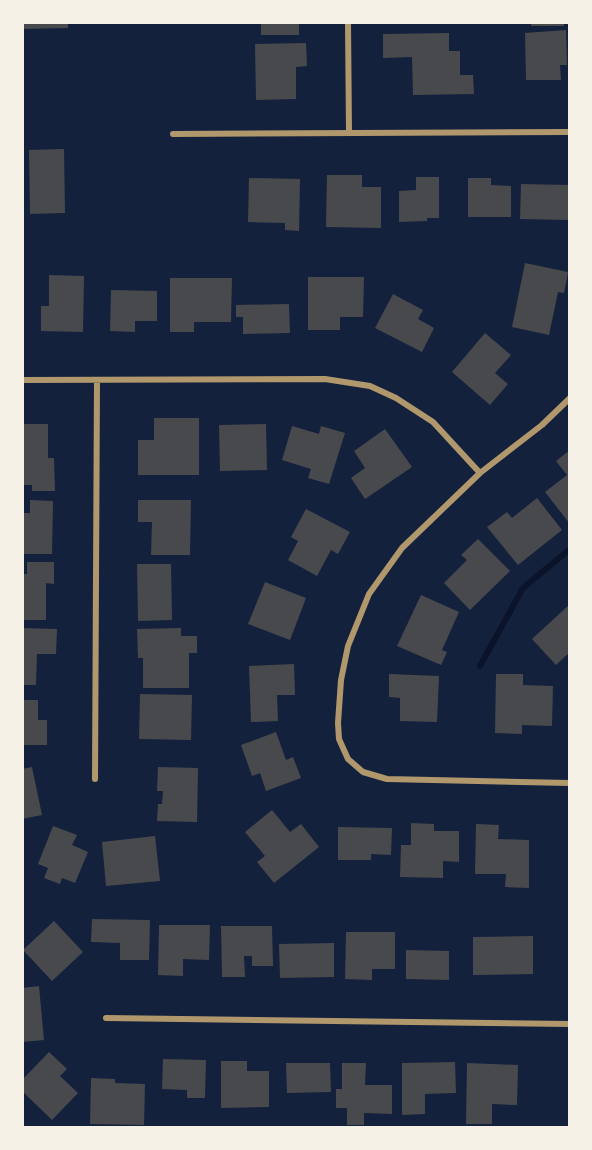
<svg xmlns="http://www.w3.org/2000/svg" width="592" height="1150" viewBox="0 0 592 1150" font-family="Cabin,sans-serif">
<rect width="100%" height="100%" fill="#14213d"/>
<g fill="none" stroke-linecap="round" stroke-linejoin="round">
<path stroke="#0b132b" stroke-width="6" d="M 480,666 L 523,588 L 570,549"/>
</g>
<path fill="#48494c" d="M 22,22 L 68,22 L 68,28 L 22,29 Z
M 261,22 L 299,22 L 299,35 L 261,35 Z
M 531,22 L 564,22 L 564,26 L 531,26 Z
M 566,30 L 567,65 L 560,65 L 561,80 L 526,80 L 525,33 Z
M 449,33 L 449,51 L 460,51 L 460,75 L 473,75 L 474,94 L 413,95 L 412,57 L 383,58 L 383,34 Z
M 306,43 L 307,66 L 296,67 L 296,99 L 256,100 L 255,44 Z
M 64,149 L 65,213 L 30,214 L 29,150 Z
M 327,175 L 362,175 L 362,187 L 381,187 L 381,228 L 326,227 Z
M 416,177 L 439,177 L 439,218 L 427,218 L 427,221 L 399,222 L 399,191 L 416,190 Z
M 249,178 L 300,179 L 299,231 L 285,230 L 285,223 L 248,222 Z
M 468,178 L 491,178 L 491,185 L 511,186 L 511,217 L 468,217 Z
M 521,184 L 569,185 L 569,220 L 520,219 Z
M 525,263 L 568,272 L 564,293 L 558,292 L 549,335 L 512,327 Z
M 49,275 L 84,276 L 83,332 L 41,331 L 41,306 L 49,306 Z
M 308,277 L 364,277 L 363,317 L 340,317 L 340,330 L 308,330 Z
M 170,278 L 232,278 L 231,322 L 194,322 L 194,332 L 170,332 Z
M 111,290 L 157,291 L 157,321 L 135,321 L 135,332 L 110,331 Z
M 393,294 L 423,310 L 418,319 L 434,328 L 422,352 L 375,328 Z
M 289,304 L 290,333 L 243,334 L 243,317 L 236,317 L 236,305 Z
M 485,333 L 511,355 L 495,373 L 508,384 L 490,405 L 452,372 Z
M 154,418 L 199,418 L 199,475 L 138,475 L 138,440 L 154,440 Z
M 22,424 L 48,424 L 48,458 L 54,458 L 55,491 L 32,491 L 32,485 L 22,485 Z
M 266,424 L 267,470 L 220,471 L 219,425 Z
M 292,426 L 319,434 L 321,426 L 345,433 L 329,484 L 308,478 L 311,469 L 282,460 Z
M 385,429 L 412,467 L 365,499 L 351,478 L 365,468 L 354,451 Z
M 570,450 L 570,524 L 545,492 L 567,475 L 556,461 Z
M 537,498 L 562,530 L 518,565 L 487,527 L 507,512 L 512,518 Z
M 30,500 L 53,501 L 52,554 L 22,554 L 22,513 L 30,513 Z
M 138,500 L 191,500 L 190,555 L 151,555 L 152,522 L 138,522 Z
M 306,509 L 350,532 L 338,554 L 331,550 L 317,576 L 288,560 L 298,541 L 291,537 Z
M 478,539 L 510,571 L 470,610 L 444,583 L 467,560 L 461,555 Z
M 27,562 L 54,562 L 54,584 L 46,583 L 46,620 L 22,620 L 22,574 L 27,574 Z
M 137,564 L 171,564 L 172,620 L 138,621 Z
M 265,582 L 306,598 L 290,640 L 248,624 Z
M 421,595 L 459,612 L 442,650 L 447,652 L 441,665 L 397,646 Z
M 570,604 L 570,652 L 556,665 L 532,639 Z
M 22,628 L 57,629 L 56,654 L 37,654 L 36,685 L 22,685 Z
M 181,628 L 181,636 L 197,636 L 197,653 L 189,653 L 189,688 L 143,688 L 143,658 L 138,658 L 137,629 Z
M 294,664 L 295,695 L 277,695 L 278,721 L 251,722 L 249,666 Z
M 389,674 L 439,676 L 437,722 L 400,721 L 400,698 L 389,697 Z
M 496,674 L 523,674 L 523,685 L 553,686 L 552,726 L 522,725 L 522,734 L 495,733 Z
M 140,694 L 192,695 L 191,740 L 139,739 Z
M 22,700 L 38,700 L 38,720 L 47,720 L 47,745 L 22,745 Z
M 276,732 L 286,760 L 293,757 L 301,778 L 266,791 L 260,773 L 252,776 L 241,745 Z
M 32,767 L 42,815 L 22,819 L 22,769 Z
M 158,767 L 198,768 L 197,822 L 157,821 L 158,804 L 162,804 L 163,791 L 157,791 Z
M 272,810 L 290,832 L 301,824 L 319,847 L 274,883 L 257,862 L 265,856 L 245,832 Z
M 411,823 L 434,824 L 434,831 L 459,831 L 459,862 L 443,861 L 443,878 L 400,877 L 401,845 L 411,845 Z
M 476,824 L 499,825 L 498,839 L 529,840 L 529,888 L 505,887 L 506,874 L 475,874 Z
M 53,826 L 77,835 L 72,845 L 88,852 L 75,883 L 62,878 L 60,884 L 44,878 L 48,868 L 38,864 Z
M 338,827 L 392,828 L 391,855 L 371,854 L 371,860 L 338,860 Z
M 155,836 L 160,881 L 106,886 L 102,842 Z
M 92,919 L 150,920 L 149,960 L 120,960 L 120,943 L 91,942 Z
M 54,921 L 83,952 L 52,981 L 23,950 Z
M 159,925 L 210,925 L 209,960 L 183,959 L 183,976 L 158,975 Z
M 221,926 L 272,926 L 273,966 L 252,966 L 252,956 L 244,956 L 245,977 L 222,977 Z
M 346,932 L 395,932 L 395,969 L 372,969 L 372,980 L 345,979 Z
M 533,936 L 533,974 L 473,975 L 473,937 Z
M 334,943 L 334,977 L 280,978 L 279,944 Z
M 406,950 L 449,951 L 449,980 L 406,979 Z
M 39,986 L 44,1040 L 22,1042 L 22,988 Z
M 49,1052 L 67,1069 L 60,1076 L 78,1093 L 52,1120 L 22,1091 L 22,1080 Z
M 163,1059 L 206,1060 L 205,1098 L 187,1098 L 187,1090 L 162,1089 Z
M 221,1061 L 247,1061 L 247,1071 L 269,1071 L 269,1107 L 221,1108 Z
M 455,1062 L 456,1093 L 425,1094 L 425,1114 L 402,1115 L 402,1063 Z
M 286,1063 L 330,1063 L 331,1092 L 287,1093 Z
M 342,1063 L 366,1063 L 365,1085 L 392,1085 L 392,1114 L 364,1113 L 364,1125 L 347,1125 L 347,1108 L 336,1108 L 336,1089 L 342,1089 Z
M 467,1063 L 518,1065 L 517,1105 L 492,1104 L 492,1124 L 466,1124 Z
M 91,1078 L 115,1079 L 115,1083 L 145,1084 L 144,1125 L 90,1124 Z"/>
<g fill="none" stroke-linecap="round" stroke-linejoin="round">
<path stroke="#b1986c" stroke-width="6" d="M 348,22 L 349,133
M 173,134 L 570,132
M 22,380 L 325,379 L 370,386 L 396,398 L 433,422 L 480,473
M 570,398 L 542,425 L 480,473 L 402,548 L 369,594 L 348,646 L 341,680 L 338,723 L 339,739 L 348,759 L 363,772 L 387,779 L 570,783
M 95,779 L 97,380
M 106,1018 L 570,1024"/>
</g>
<rect width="592" height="1150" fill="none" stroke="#f6f1e7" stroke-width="48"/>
</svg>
